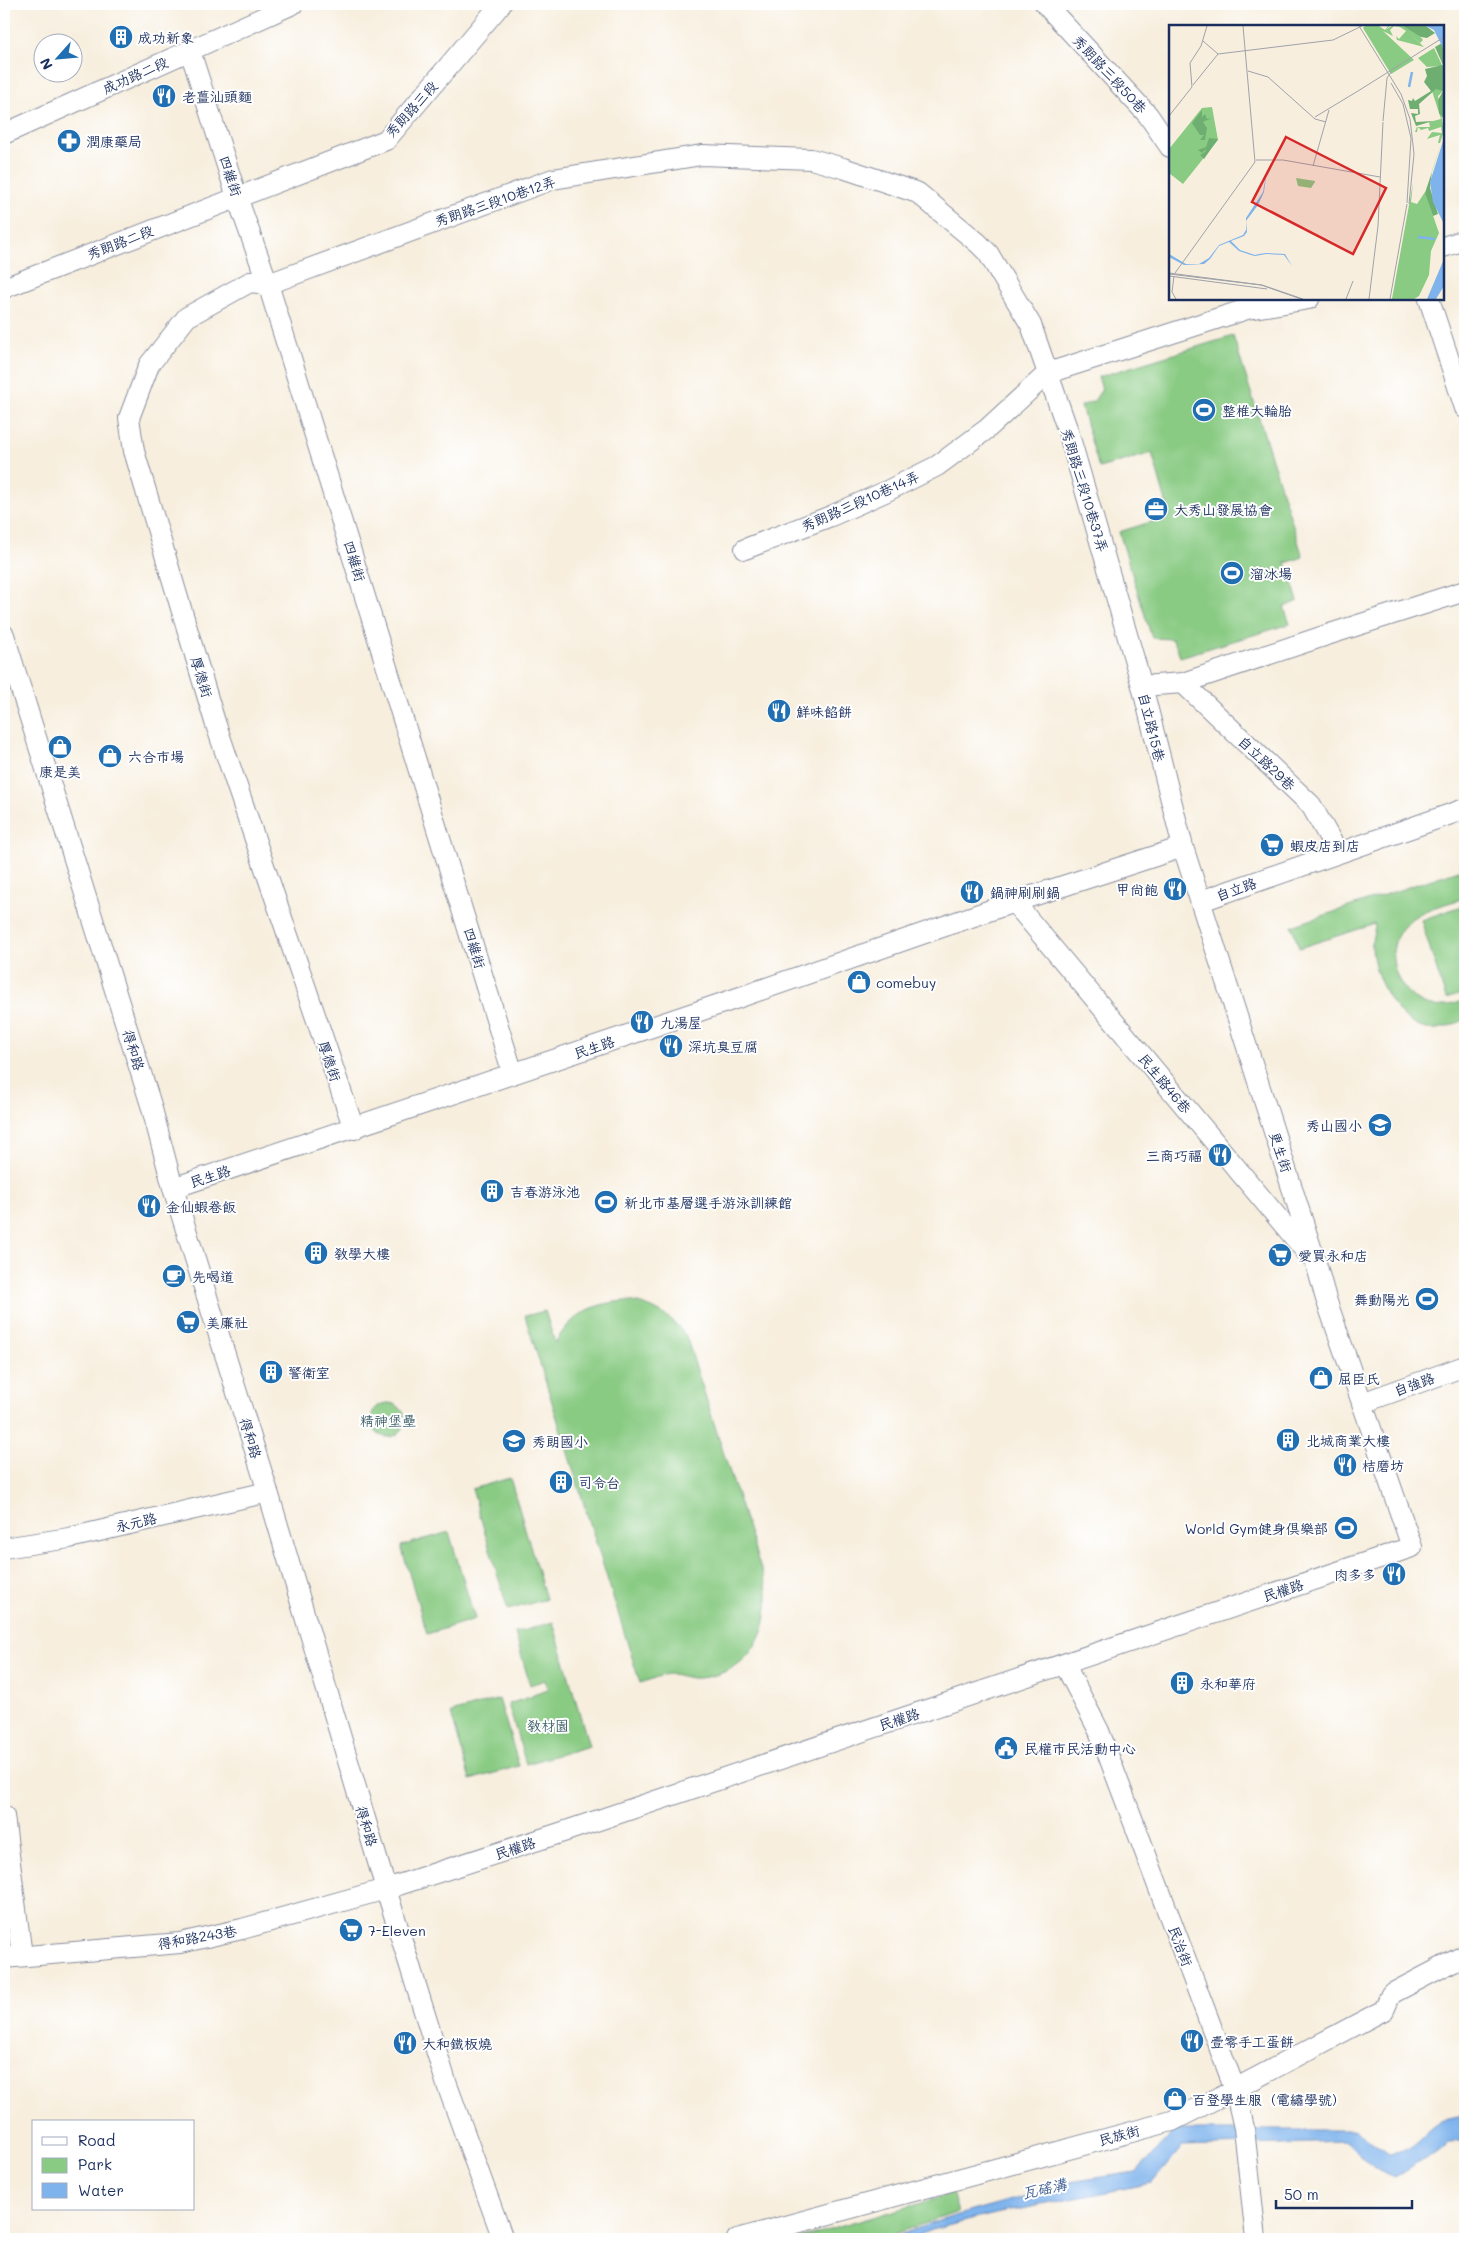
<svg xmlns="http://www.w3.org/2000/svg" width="1469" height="2243" viewBox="0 0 1469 2243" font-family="Mali,'LXGW WenKai TC',sans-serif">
<rect width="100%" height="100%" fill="#fff"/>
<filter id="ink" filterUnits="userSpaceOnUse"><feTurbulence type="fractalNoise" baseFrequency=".02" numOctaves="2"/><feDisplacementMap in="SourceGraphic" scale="10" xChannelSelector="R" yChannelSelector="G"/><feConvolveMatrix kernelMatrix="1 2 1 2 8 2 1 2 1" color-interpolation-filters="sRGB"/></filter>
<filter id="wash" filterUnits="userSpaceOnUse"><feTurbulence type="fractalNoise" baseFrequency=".0096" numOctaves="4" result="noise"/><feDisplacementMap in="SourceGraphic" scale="20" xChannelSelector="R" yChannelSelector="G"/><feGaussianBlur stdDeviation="1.12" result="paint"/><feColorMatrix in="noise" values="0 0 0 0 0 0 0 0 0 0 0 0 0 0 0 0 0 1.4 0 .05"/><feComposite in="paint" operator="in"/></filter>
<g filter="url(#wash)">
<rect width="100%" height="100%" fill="#f7eedd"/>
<path fill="#89cb83" stroke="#527d70" d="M 1233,336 L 1303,557 L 1286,563 L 1298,601 L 1284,607 L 1290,624 L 1180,657 L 1177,647 L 1172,639 L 1152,638 L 1119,532 L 1170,516 L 1152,453 L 1099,468 L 1081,406 L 1094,401 L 1102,389 L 1098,377 Z
M 1465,868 L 1465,898 C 1447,904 1419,909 1406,924 C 1382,948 1393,990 1424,1004 C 1437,1010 1453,1004 1465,1000 L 1465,1020 C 1454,1024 1440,1031 1427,1029 C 1396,1024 1373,975 1372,947 C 1371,939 1375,931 1375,924 L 1299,948 L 1292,926 Z
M 1465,905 L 1465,993 L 1446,999 L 1421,920 Z
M 626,1301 C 652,1304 671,1316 686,1336 L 766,1585 C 773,1631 750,1673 700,1678 C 687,1679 679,1674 670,1674 C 661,1674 649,1681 640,1683 L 525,1316 L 545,1311 L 555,1343 C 572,1314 593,1303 626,1301 Z
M371 1420a17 17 0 1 1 34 0a17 17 0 1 1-34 0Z
M 510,1478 L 546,1599 L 508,1610 L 472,1489 Z
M 449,1532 L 475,1619 L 427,1634 L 401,1546 Z
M 553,1622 L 589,1746 L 526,1764 L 508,1704 L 533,1696 L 533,1694 L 548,1689 L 545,1680 L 530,1685 L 515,1633 Z
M 499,1699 L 519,1766 L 470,1780 L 451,1713 Z
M 952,2194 L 958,2212 L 879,2239 L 798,2239 Z"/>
<path fill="#7eb3ec" stroke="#4c71a5" d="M 1463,2115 L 1465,2116 L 1465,2141 L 1448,2142 L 1425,2159 L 1395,2178 L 1379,2171 L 1345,2142 L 1182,2147 L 1152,2183 L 991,2215 L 931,2230 L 909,2239 L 890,2239 C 946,2216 1002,2202 1061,2188 L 1062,2183 L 1136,2172 L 1176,2130 L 1356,2130 L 1389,2153 C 1418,2150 1421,2131 1443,2120 C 1449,2117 1457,2117 1463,2115 Z"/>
</g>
<g filter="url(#ink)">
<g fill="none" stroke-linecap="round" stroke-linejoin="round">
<g stroke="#898e9e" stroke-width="22">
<path id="minor" d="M 1045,4 L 1148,115 L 1170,147
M 190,51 L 237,197 L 268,284 L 513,1074
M 4,134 L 293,4
M 1443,247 L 1465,240
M 4,288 L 386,140 L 501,4
M 1429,299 L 1465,408
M 745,549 L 831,516 L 887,491 L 937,466 L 987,429 L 1048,373 L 1247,309 L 1309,299
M 4,635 L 151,1105 L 173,1188 L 268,1492 L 386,1889 L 446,2082 L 503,2239
M 1183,683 L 1311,805 L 1338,853
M 1142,686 L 1183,683 L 1330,634 L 1465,591
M 1201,901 L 1465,809
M 1014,902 L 1309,1255
M 173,1188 L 726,1002 L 1014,902 L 1183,847
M 1362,1403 L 1465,1366
M 4,1548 L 69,1538 L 268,1492
M 1065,1665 L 1099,1731 L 1235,2089 L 1244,2128 L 1256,2239
M 4,1816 L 22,1956
M 4,1958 L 180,1943 L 242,1929 L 386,1889 L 560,1833 L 1412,1547 L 1326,1299 L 1316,1263 L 1183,847 L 1142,686 L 1068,431 L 1031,325 L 988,253 L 978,243 L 918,193 L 843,168 L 811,159 L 702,155 L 553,179 L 268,284 L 250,282 L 187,317 L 149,365 L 129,418 L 134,451 L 215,722 L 354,1129
M 737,2239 L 1172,2121 L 1235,2089 L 1384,2010 L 1391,1994 L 1465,1955"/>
</g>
<use href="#minor" stroke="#fff" stroke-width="20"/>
</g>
</g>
<defs>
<g id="building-disc" transform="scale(1.25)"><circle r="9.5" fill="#1f6fb2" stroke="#fff"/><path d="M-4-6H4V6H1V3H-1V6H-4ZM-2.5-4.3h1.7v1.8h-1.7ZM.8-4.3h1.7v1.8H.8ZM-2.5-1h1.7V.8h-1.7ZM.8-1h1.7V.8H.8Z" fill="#fff"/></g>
<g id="restaurant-disc" transform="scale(1.25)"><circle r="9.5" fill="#1f6fb2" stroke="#fff"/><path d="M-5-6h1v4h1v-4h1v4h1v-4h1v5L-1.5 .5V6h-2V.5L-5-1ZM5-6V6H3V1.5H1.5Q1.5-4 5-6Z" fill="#fff"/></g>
<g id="pharmacy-disc" transform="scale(1.25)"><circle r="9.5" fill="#1f6fb2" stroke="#fff"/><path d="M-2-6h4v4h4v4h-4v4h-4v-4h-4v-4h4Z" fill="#fff"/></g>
<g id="stadium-disc" transform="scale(1.25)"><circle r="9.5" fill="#1f6fb2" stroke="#fff"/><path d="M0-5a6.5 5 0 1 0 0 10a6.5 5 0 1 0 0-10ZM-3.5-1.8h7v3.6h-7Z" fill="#fff"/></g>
<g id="office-disc" transform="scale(1.25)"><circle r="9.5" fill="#1f6fb2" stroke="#fff"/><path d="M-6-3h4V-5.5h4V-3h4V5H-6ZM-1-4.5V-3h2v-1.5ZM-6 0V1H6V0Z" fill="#fff"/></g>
<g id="shop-disc" transform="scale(1.25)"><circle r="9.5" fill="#1f6fb2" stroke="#fff"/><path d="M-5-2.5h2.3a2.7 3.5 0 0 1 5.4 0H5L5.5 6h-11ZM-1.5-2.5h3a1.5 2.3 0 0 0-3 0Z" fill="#fff"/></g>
<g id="supermarket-disc" transform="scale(1.25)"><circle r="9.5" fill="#1f6fb2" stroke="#fff"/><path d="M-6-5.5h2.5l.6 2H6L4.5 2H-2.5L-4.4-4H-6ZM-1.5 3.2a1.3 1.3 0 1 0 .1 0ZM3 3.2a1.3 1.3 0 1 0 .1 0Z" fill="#fff"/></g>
<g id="school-disc" transform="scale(1.25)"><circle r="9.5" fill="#1f6fb2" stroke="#fff"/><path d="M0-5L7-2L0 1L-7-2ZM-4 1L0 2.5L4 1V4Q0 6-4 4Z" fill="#fff"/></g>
<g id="cafe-disc" transform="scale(1.25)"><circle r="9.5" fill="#1f6fb2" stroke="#fff"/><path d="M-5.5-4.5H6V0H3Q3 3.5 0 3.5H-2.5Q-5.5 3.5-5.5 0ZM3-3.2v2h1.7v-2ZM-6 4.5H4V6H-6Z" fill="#fff"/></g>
<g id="civic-disc" transform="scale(1.25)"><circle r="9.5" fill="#1f6fb2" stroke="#fff"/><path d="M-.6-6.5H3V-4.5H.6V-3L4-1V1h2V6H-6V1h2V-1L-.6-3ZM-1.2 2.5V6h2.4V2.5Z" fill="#fff"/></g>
</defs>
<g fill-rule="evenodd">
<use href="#building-disc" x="121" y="37"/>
<use href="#restaurant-disc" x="164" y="96"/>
<use href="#pharmacy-disc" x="69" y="141"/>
<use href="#stadium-disc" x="1204" y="410"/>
<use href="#office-disc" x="1156" y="509"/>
<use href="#stadium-disc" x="1232" y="573"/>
<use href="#restaurant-disc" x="779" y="711"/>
<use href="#shop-disc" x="60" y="747"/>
<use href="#shop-disc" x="110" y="756"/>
<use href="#supermarket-disc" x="1272" y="845"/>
<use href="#restaurant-disc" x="1175" y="889"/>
<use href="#restaurant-disc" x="972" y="892"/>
<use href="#shop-disc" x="859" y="982"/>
<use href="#restaurant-disc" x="642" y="1022"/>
<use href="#restaurant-disc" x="671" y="1046"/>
<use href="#school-disc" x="1380" y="1125"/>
<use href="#restaurant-disc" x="1220" y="1155"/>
<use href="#building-disc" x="492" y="1191"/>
<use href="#stadium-disc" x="606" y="1202"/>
<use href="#restaurant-disc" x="149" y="1206"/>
<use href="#building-disc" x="316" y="1253"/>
<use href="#supermarket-disc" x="1280" y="1255"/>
<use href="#cafe-disc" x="174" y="1276"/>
<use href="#stadium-disc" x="1427" y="1299"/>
<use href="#supermarket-disc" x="188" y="1322"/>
<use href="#building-disc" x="271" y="1372"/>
<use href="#shop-disc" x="1321" y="1378"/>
<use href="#building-disc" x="1288" y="1440"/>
<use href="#school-disc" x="514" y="1441"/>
<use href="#restaurant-disc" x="1345" y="1465"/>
<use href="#building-disc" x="561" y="1482"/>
<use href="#stadium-disc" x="1346" y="1528"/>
<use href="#restaurant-disc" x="1394" y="1574"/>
<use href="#building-disc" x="1182" y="1683"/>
<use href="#civic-disc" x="1006" y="1748"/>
<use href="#supermarket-disc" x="351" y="1930"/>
<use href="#restaurant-disc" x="1192" y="2041"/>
<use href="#restaurant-disc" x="405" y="2043"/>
<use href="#shop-disc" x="1175" y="2099"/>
</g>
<g text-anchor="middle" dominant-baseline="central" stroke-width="4" stroke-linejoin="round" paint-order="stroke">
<g font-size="14" fill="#1b2f5e" stroke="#fff" text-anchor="start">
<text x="138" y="37">成功新象</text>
<text x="182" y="96">老薑汕頭麵</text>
<text x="86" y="141">潤康藥局</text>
<text x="1222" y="410">整椎大輪胎</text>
<text x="1174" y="509">大秀山發展協會</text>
<text x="1250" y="573">溜冰場</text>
<text x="796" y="711">鮮味餡餅</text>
<text x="128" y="756">六合市場</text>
<text x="60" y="771" text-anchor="middle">康是美</text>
<text x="1290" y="845">蝦皮店到店</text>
<text x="1158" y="889" text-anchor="end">甲尚飽</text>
<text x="990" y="892">鍋神刷刷鍋</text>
<text x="876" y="982">comebuy</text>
<text x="660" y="1022">九湯屋</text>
<text x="688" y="1046">深坑臭豆腐</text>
<text x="1362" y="1125" text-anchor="end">秀山國小</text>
<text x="1202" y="1155" text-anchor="end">三商巧福</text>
<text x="510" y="1191">吉春游泳池</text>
<text x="624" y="1202">新北市基層選手游泳訓練館</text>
<text x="166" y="1206">金仙蝦卷飯</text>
<text x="334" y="1253">教學大樓</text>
<text x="1298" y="1255">愛買永和店</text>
<text x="192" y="1276">先喝道</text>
<text x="1410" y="1299" text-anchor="end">舞動陽光</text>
<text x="206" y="1322">美廉社</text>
<text x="288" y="1372">警衛室</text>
<text x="1338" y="1378">屈臣氏</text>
<text x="1306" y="1440">北城商業大樓</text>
<text x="532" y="1441">秀朗國小</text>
<text x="1362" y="1465">桔磨坊</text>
<text x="578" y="1482">司令台</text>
<text x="1328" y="1528" text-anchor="end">World Gym健身俱樂部</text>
<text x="1376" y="1574" text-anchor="end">肉多多</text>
<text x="1200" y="1683">永和華府</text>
<text x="1024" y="1748">民權市民活動中心</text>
<text x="368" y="1930">7-Eleven</text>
<text x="1210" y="2041">壹零手工蛋餅</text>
<text x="422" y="2043">大和鐵板燒</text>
<text x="1192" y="2099">百登學生服（電繡學號）</text>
</g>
<g font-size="14" fill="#1b2f5e" stroke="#fff">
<text transform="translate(1110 74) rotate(47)">秀朗路三段50巷</text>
<text transform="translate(135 75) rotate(-24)">成功路二段</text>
<text transform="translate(411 109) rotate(-48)">秀朗路三段</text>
<text transform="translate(231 176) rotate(72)">四維街</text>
<text transform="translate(495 201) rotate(-19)">秀朗路三段10巷12弄</text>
<text transform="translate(120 242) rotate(-21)">秀朗路二段</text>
<text transform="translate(1085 490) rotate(73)">秀朗路三段10巷37弄</text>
<text transform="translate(860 501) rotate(-24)">秀朗路三段10巷14弄</text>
<text transform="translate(355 561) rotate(73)">四維街</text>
<text transform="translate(202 677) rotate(73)">厚德街</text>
<text transform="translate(1152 727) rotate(76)">自立路15巷</text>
<text transform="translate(1267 763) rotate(43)">自立路29巷</text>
<text transform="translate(1236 889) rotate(-20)">自立路</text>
<text transform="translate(475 948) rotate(73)">四維街</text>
<text transform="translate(594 1047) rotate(-19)">民生路</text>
<text transform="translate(134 1050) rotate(73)">得和路</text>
<text transform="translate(330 1061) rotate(71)">厚德街</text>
<text transform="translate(1165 1083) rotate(50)">民生路46巷</text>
<text transform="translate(1281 1152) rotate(72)">更生街</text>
<text transform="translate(210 1176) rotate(-18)">民生路</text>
<text transform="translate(1414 1384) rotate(-20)">自強路</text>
<text transform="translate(251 1438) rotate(73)">得和路</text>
<text transform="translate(136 1522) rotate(-13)">永元路</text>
<text transform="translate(1283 1590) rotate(-18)">民權路</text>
<text transform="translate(899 1719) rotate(-18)">民權路</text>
<text transform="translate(367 1826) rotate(73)">得和路</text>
<text transform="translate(515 1848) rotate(-18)">民權路</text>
<text transform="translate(197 1937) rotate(-10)">得和路243巷</text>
<text transform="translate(1181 1946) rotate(69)">民治街</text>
<text transform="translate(1119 2135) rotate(-15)">民族街</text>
</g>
<g font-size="14" fill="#3c5e69" stroke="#fff">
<text x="388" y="1420">精神堡壘</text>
<text x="548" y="1725">教材園</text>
</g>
<g font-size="15" font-style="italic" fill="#3e5d90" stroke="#fff">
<text transform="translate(1044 2188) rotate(-13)">瓦磘溝</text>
</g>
</g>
<g transform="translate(1169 25)">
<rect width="275" height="275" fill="#f7eedd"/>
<path d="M 196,1 L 210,1 L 216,5 L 219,1 L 221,1 L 216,5 L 223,1 L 234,1 L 249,9 L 254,15 L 251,18 L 239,7 L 255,22 L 228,15 L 227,11 L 230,14 L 237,6 L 231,2 L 225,1 L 221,5 L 224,11 L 214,6 L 245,35 L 222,49 L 194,3 ZM 265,23 L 273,40 L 274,66 L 269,71 L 275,106 L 271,118 L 269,118 L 271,110 L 258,114 L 263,107 L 273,108 L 272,102 L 260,106 L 259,103 L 252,105 L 249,102 L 248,107 L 246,107 L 248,102 L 261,102 L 260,97 L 272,94 L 263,66 L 273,41 L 258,42 L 249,33 ZM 43,82 L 49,115 L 14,159 L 0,148 L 0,124 L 33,83 ZM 127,153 L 146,156 L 146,157 L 142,163 L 129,161 ZM 244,158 L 242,177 L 248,179 L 256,167 L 270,208 L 262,226 L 260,250 L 250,271 L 245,274 L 223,274 Z" fill="#89cb83"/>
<path d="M 234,1 L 257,1 L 266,8 L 258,13 L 252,12 ZM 273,18 L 275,25 L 275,94 L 270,88 L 269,75 L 274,66 L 267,64 L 250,79 L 251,89 L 246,91 L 247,97 L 264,96 L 247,101 L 242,88 L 249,89 L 249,84 L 241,84 L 239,75 L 243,76 L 244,73 L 246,76 L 262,66 L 255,57 L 258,51 L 256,44 L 274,40 L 266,22 ZM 33,85 L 33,92 L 36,89 L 38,94 L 43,93 L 34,97 L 38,103 L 36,115 L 31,115 L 35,110 L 31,110 L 23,98 ZM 275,110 L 263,146 L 261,163 L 269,189 L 264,191 L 256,168 ZM 40,113 L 49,114 L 35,134 L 31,130 L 36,127 L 37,124 L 33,128 L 29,125 L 37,122 Z" fill="#6eaf71"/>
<path d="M 257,1 L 275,1 L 275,25 L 265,5 ZM 275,113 L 275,199 L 264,177 L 261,157 ZM 98,144 L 95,167 L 89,180 L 77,196 L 78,207 L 75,211 L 62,216 L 71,225 L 86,230 L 90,229 L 97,228 L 116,229 L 123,241 L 115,230 L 97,229 L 86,231 L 82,230 L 70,226 L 60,217 L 50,221 L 41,234 L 35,239 L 15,240 L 0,232 L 0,229 L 17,239 L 30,239 L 40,233 L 50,220 L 74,210 L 77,205 L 77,193 L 94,167 ZM 275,234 L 275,261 L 267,274 L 258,274 Z" fill="#7eb3ec"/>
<path fill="none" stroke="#7eb3ec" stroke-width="2.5" d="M 240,62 L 243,47M 249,212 L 266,214"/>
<path fill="none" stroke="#9fa2aa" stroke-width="1" d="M 190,1 L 232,69 L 241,94 L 245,129 L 240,179M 34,16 L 49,29 L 164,15 L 193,1M 79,46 L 99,52 L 146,94 L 157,97M 222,58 L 234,79 L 242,113 L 238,178M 24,60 L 49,29M 189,66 L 275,12M 0,91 L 23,62 L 21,38 L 32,21 L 38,1M 146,92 L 189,66M 214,96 L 218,53 L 222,47M 87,135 L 114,135 L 211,152M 144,141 L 160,85M 0,248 L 93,260 L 134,274M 6,248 L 86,137 L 74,1M 0,249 L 92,260 L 132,274M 0,251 L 98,264M 5,251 L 3,267 L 7,274M 177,274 L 184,256M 200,274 L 209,201 L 214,97M 221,274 L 238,179"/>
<path fill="#d62828" fill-opacity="0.15" stroke="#d62828" stroke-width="2.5" d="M 117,112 L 217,163 L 184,229 L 83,177 Z"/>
<rect width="275" height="275" fill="none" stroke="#1b2f5e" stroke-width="2.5"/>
</g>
<rect width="1469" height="2243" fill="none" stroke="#fff" stroke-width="20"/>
<rect x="32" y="2120" width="162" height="90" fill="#ffffff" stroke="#a4acbf"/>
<rect x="42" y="2137" width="25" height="8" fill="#ffffff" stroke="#a4acbf"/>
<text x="78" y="2146" font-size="15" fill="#1b2f5e">Road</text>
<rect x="42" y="2158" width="25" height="15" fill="#89cb83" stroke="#a4acbf"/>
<text x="78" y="2170" font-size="15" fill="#1b2f5e">Park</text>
<rect x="42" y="2183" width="25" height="15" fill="#7eb3ec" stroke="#a4acbf"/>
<text x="78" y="2196" font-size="15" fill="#1b2f5e">Water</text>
<g transform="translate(58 58) rotate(243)"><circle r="24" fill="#ffffff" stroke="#a4acbf"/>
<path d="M0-4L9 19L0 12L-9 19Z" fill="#1f6fb2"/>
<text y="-8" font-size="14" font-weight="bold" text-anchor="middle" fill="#1b2f5e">N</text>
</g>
<path d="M1276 2200v8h136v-8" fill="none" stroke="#1b2f5e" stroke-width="2.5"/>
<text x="1284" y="2200" font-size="15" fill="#1b2f5e" stroke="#ffffff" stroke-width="4" paint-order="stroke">50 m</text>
</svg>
